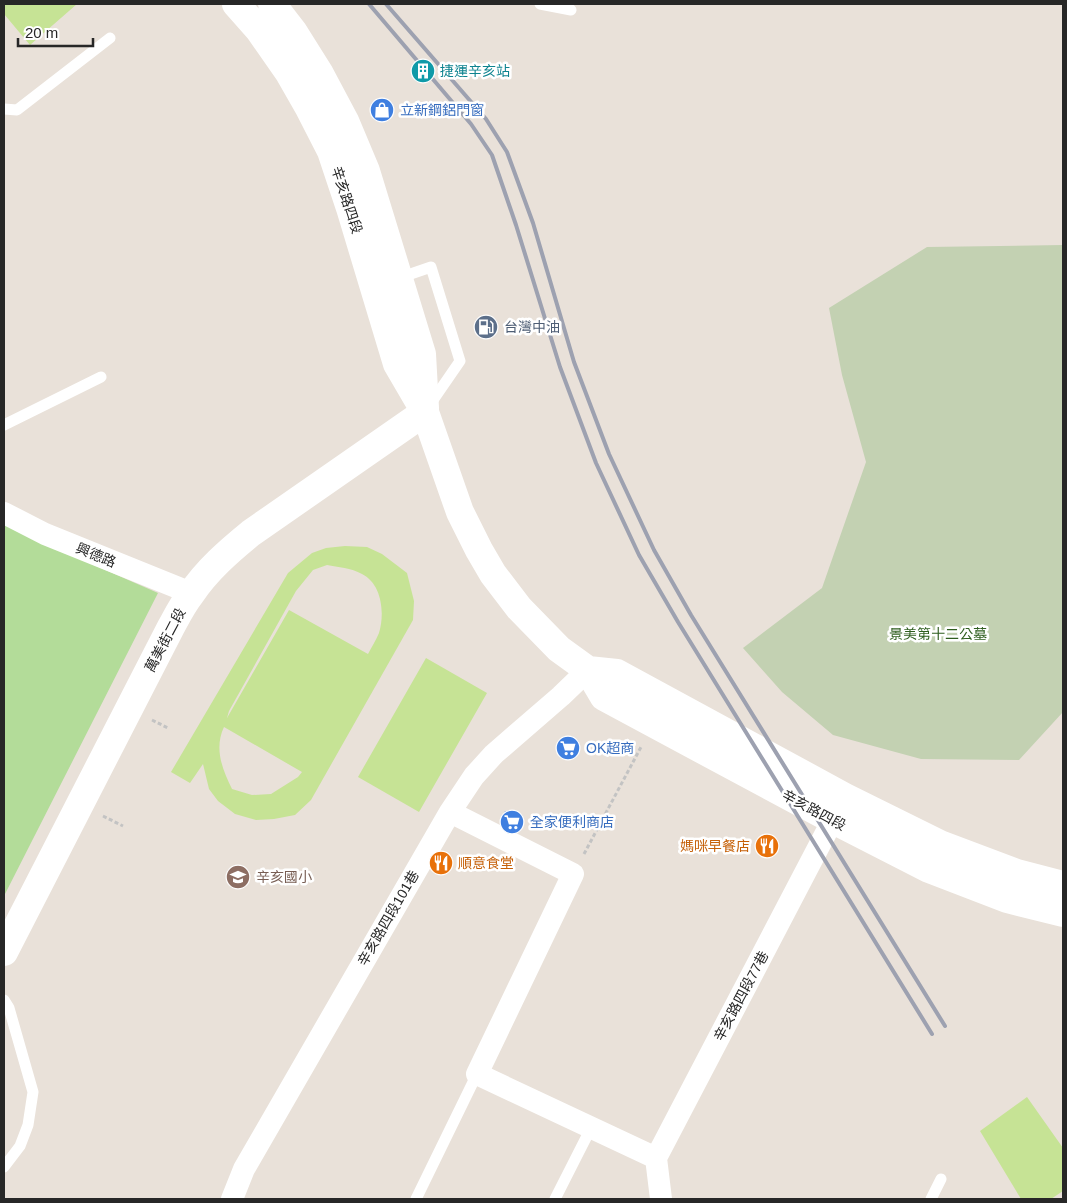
<svg xmlns="http://www.w3.org/2000/svg" width="1067" height="1203" viewBox="0 0 1067 1203" font-family="Helvetica,'Noto Sans TC',sans-serif">
<rect width="100%" height="100%" fill="#e9e1d9"/>
<path fill="#b3dc99" d="M 4,522 L 39,541 L 158,593 L 4,896 Z"/>
<path fill="#c3d1b2" d="M 1063,245 L 1063,712 L 1019,760 L 921,759 L 833,735 L 782,692 L 743,648 L 822,588 L 866,462 L 842,375 L 829,308 L 927,247 Z"/>
<path fill="#c6e395" fill-rule="evenodd" d="M 4,4 L 77,4 L 30,45 L 4,14 Z
M 345,546 L 367,547 L 382,554 L 407,573 L 414,601 L 413,620 L 311,800 L 295,815 L 274,819 L 256,820 L 235,814 L 218,801 L 209,789 L 203,764 L 190,783 L 171,772 L 288,573 L 312,553 L 326,548 ZM 327,565 C 338,567 351,568 362,574 C 382,584 385,613 379,633 C 376,640 371,648 368,654 L 289,610 L 227,718 L 229,711 L 296,591 L 313,570 ZM 224,727 L 302,772 L 298,777 L 271,794 L 252,795 L 232,789 C 222,769 214,748 224,727 Z
M 426,658 L 487,693 L 419,812 L 358,777 Z
M 1027,1097 L 1063,1148 L 1063,1191 L 1051,1199 L 1021,1199 L 980,1131 Z"/>
<g fill="none" stroke-linecap="round" stroke-linejoin="round">
<path stroke="#c3c3c3" stroke-width="3" stroke-dasharray="4 2.5" stroke-linecap="butt" d="M 152,720 L 168,728
M 103,816 L 123,826
M 584,854 L 641,747"/>
<path stroke="#fff" stroke-width="11" d="M 540,4 L 571,10
M 4,109 L 17,110 L 110,38
M 399,278 L 431,267 L 460,361 L 429,406
M 4,425 L 101,377
M 4,1000 L 9,1008 L 33,1092 L 28,1125 L 20,1146 L 4,1167
M 416,1199 L 477,1074
M 555,1199 L 591,1128
M 931,1199 L 941,1179"/>
<path stroke="#fff" stroke-width="22" d="M 4,513 L 45,534 L 191,593
M 450,812 L 573,874 L 477,1074 L 656,1158
M 232,1199 L 244,1169 L 450,812 L 474,776 L 494,754 L 561,696 L 588,670
M 661,1199 L 656,1158 L 840,806"/>
<path stroke="#fff" stroke-width="28" d="M 4,952 L 171,627 C 177,616 183,604 191,594 C 207,570 229,551 251,533 L 425,412"/>
<path stroke="#fff" stroke-width="28" d="M 236,4 L 259,30 L 289,73 L 309,108 L 331,151 L 350,208 L 397,364 L 425,412 L 460,512 L 479,550 L 493,574 L 519,608 L 559,649 L 588,670 L 604,697 L 833,820 L 929,869 L 1007,899 L 1063,913
M 272,4 L 293,31 L 320,74 L 345,121 L 366,171 L 422,354 L 425,408
M 588,670 L 617,673 L 845,797 L 940,844 L 1017,873 L 1063,885"/>
<path stroke="#9da1b0" stroke-width="4" d="M 369,4 L 471,124 L 492,155 L 516,225 L 560,367 L 596,463 L 639,555 L 678,622 L 932,1034
M 386,4 L 486,119 L 507,152 L 533,223 L 574,362 L 609,454 L 654,550 L 691,615 L 945,1026"/>
</g>
<defs>
<g id="building-disc" transform="scale(1.25)"><circle r="9.5" fill="#0f9aa8" stroke="#fff"/><path d="M-4-6H4V6H1V3H-1V6H-4ZM-2.5-4.3h1.7v1.8h-1.7ZM.8-4.3h1.7v1.8H.8ZM-2.5-1h1.7V.8h-1.7ZM.8-1h1.7V.8H.8Z" fill="#fff"/></g>
<g id="shop-disc" transform="scale(1.25)"><circle r="9.5" fill="#3f7fe0" stroke="#fff"/><path d="M-5-2.5h2.3a2.7 3.5 0 0 1 5.4 0H5L5.5 6h-11ZM-1.5-2.5h3a1.5 2.3 0 0 0-3 0Z" fill="#fff"/></g>
<g id="fuel-disc" transform="scale(1.25)"><circle r="9.5" fill="#5c6f8a" stroke="#fff"/><path d="M-5.5-6h7V0h2V4h1.3V-2.5L3-4.5l.8-.8L6-3V5H2.5V1h-1V6h-7ZM-4.2-4.7v3.2H.2V-4.7Z" fill="#fff"/></g>
<g id="supermarket-disc" transform="scale(1.25)"><circle r="9.5" fill="#3f7fe0" stroke="#fff"/><path d="M-6-5.5h2.5l.6 2H6L4.5 2H-2.5L-4.4-4H-6ZM-1.5 3.2a1.3 1.3 0 1 0 .1 0ZM3 3.2a1.3 1.3 0 1 0 .1 0Z" fill="#fff"/></g>
<g id="restaurant-disc" transform="scale(1.25)"><circle r="9.5" fill="#e8710a" stroke="#fff"/><path d="M-5-6h1v4h1v-4h1v4h1v-4h1v5L-1.5 .5V6h-2V.5L-5-1ZM5-6V6H3V1.5H1.5Q1.5-4 5-6Z" fill="#fff"/></g>
<g id="school-disc" transform="scale(1.25)"><circle r="9.5" fill="#8d6e63" stroke="#fff"/><path d="M0-5L7-2L0 1L-7-2ZM-4 1L0 2.5L4 1V4Q0 6-4 4Z" fill="#fff"/></g>
</defs>
<g fill-rule="evenodd">
<use href="#building-disc" x="423" y="71"/>
<use href="#shop-disc" x="382" y="110"/>
<use href="#fuel-disc" x="486" y="327"/>
<use href="#supermarket-disc" x="568" y="748"/>
<use href="#supermarket-disc" x="512" y="822"/>
<use href="#restaurant-disc" x="767" y="846"/>
<use href="#restaurant-disc" x="441" y="863"/>
<use href="#school-disc" x="238" y="877"/>
</g>
<g text-anchor="middle" dominant-baseline="central" stroke-width="5" stroke-linejoin="round" paint-order="stroke">
<g font-size="14" fill="#0d838f" stroke="#fff" text-anchor="start">
<text x="440" y="71">捷運辛亥站</text>
</g>
<g font-size="14" fill="#366cbe" stroke="#fff" text-anchor="start">
<text x="400" y="110">立新鋼鋁門窗</text>
<text x="586" y="748">OK超商</text>
<text x="530" y="822">全家便利商店</text>
</g>
<g font-size="14" fill="#272727" stroke="#fff">
<text transform="translate(347 200) rotate(72)">辛亥路四段</text>
<text transform="translate(96 555) rotate(22)">興德路</text>
<text transform="translate(165 640) rotate(-62)">萬美街二段</text>
<text transform="translate(814 810) rotate(28)">辛亥路四段</text>
<text transform="translate(388 918) rotate(-60)">辛亥路四段101巷</text>
<text transform="translate(741 996) rotate(-62)">辛亥路四段77巷</text>
</g>
<g font-size="14" fill="#4e5e75" stroke="#fff" text-anchor="start">
<text x="504" y="327">台灣中油</text>
</g>
<g font-size="14" fill="#2e5d1e" stroke="#fff">
<text x="938" y="634">景美第十二公墓</text>
</g>
<g font-size="14" fill="#c56008" stroke="#fff" text-anchor="end">
<text x="750" y="846">媽咪早餐店</text>
<text x="458" y="863" text-anchor="start">順意食堂</text>
</g>
<g font-size="14" fill="#785e54" stroke="#fff" text-anchor="start">
<text x="256" y="877">辛亥國小</text>
</g>
</g>
<rect width="1067" height="1203" fill="none" stroke="#272727" stroke-width="10"/>
<path d="M18 38v8h75v-8" fill="none" stroke="#272727" stroke-width="2.5"/>
<text x="25" y="38" font-size="15" fill="#272727" stroke="#ffffff" stroke-width="4" paint-order="stroke">20 m</text>
</svg>
